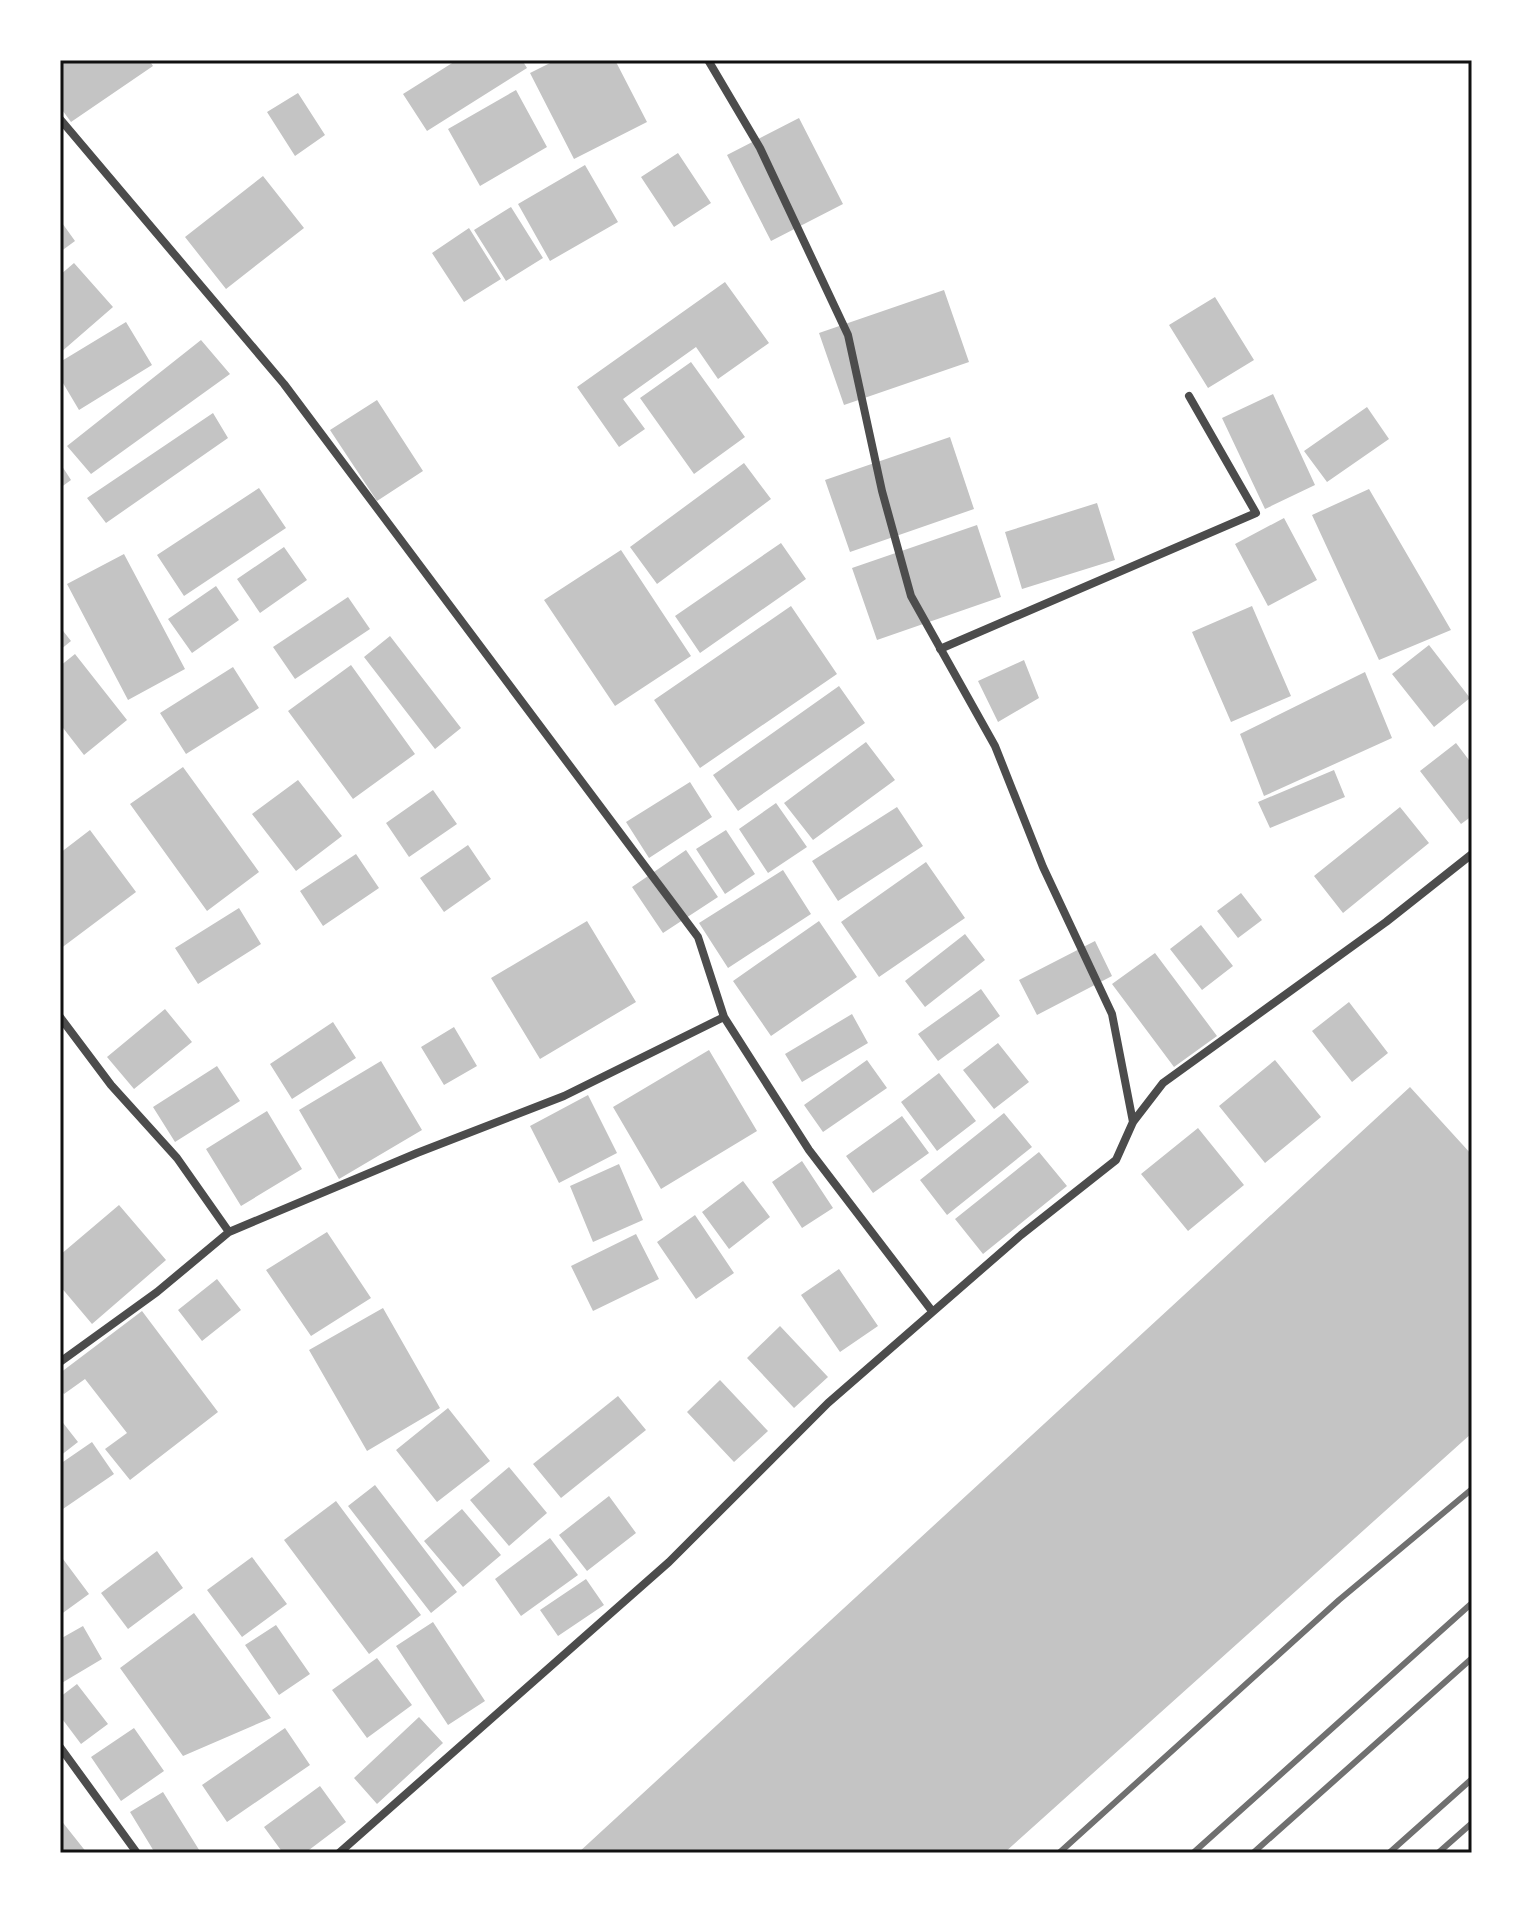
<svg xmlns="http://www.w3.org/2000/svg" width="1532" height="1913" viewBox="0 0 1532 1913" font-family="Lora,serif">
<rect width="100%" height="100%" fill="#fff"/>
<path fill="#c4c4c4" d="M 60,60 L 149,60 L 153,66 L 71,122 L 60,107 Z
M 457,60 L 522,60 L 527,68 L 427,131 L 403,94 Z
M 556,60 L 615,60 L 647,122 L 574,159 L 530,73 Z
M 516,90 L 547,147 L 480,186 L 448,129 Z
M 298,93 L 325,135 L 295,156 L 267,112 Z
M 799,118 L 843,204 L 771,241 L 727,155 Z
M 678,153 L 711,203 L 674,227 L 641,177 Z
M 585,165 L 618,222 L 550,261 L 518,204 Z
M 263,176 L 304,228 L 226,289 L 185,237 Z
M 511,207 L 543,258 L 506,281 L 474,230 Z
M 60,220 L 75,241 L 60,252 Z
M 469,228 L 501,279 L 464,302 L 432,253 Z
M 74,263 L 113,307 L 60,353 L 60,275 Z
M 725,282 L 769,343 L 718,379 L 696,347 L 623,399 L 645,429 L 619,447 L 577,387 Z
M 944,290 L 969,362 L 844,405 L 819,333 Z
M 1215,297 L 1254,360 L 1208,388 L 1169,325 Z
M 126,322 L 152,365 L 79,410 L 60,378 L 60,362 Z
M 201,340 L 230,374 L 91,474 L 67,446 Z
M 691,362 L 745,437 L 694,474 L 640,398 Z
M 1273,394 L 1315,485 L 1265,509 L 1222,418 Z
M 377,400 L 423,471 L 377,501 L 330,430 Z
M 1367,407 L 1389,439 L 1327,482 L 1304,451 Z
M 213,413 L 228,438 L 106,523 L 87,498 Z
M 950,437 L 974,509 L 850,552 L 825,480 Z
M 60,463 L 71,480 L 60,488 Z
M 744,463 L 771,499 L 657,584 L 630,547 Z
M 259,488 L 286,528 L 184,596 L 157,555 Z
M 1369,489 L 1451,630 L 1379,660 L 1312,515 Z
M 1097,503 L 1115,560 L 1022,589 L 1005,532 Z
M 1284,518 L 1317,580 L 1268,606 L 1235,544 Z
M 977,525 L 1001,597 L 877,640 L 852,568 Z
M 781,543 L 806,579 L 700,653 L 675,616 Z
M 284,547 L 307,580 L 260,613 L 237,579 Z
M 621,550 L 691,656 L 615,706 L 544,600 Z
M 124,554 L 185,669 L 128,700 L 67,584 Z
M 216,586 L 239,620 L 192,653 L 168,619 Z
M 348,597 L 370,629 L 295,679 L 273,647 Z
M 791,606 L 837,674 L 700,768 L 654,700 Z
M 1252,606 L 1291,696 L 1231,722 L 1192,632 Z
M 60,627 L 71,641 L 60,650 Z
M 390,636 L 461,728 L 435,749 L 364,657 Z
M 1429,645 L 1470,698 L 1434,727 L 1392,674 Z
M 75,654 L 127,720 L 84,755 L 60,724 L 60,666 Z
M 1024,660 L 1039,698 L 998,722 L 978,681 Z
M 351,665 L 415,754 L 353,799 L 288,711 Z
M 233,667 L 259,708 L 186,754 L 160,713 Z
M 1365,672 L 1392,738 L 1264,796 L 1240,734 Z
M 839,686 L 865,723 L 738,811 L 713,775 Z
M 866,742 L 895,780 L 813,840 L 784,803 Z
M 1456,743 L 1472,764 L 1472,816 L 1461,824 L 1420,771 Z
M 183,767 L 259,872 L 207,911 L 130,804 Z
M 1334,770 L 1345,797 L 1270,828 L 1258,802 Z
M 298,780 L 342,836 L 296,871 L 252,814 Z
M 690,782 L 712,817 L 649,858 L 626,822 Z
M 433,790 L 457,824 L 409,857 L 386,823 Z
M 776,803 L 807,847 L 768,873 L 739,829 Z
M 897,807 L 923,846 L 838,901 L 812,861 Z
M 1400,807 L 1429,843 L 1343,913 L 1314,876 Z
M 90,830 L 136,892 L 60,949 L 60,853 Z
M 726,830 L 755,874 L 725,894 L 696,849 Z
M 468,845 L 491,879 L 444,912 L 420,878 Z
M 686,850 L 718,897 L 663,933 L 632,887 Z
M 356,854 L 379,888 L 323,926 L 300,891 Z
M 926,862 L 965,918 L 879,977 L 841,922 Z
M 783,870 L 811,914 L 728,968 L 699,923 Z
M 1241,893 L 1262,920 L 1238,938 L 1217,911 Z
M 239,908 L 261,944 L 198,984 L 175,948 Z
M 587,921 L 636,1002 L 540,1059 L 491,978 Z
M 819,921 L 857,977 L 771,1036 L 733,981 Z
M 1201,925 L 1233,966 L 1202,990 L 1170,949 Z
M 965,934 L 985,960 L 925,1007 L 905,981 Z
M 1095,941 L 1112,976 L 1037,1015 L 1019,980 Z
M 1155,953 L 1217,1036 L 1174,1067 L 1112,984 Z
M 981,989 L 1000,1016 L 938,1061 L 918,1034 Z
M 1349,1002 L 1388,1053 L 1352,1082 L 1312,1031 Z
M 165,1009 L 192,1042 L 134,1089 L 107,1057 Z
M 852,1014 L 868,1043 L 802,1082 L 785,1054 Z
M 333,1022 L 356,1058 L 292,1099 L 270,1064 Z
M 454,1027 L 477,1066 L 444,1085 L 421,1047 Z
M 998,1043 L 1029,1082 L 994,1109 L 963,1070 Z
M 709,1050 L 757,1131 L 661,1189 L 613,1107 Z
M 867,1060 L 887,1088 L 823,1132 L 804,1105 Z
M 1275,1060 L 1321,1117 L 1265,1163 L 1219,1106 Z
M 381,1061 L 422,1130 L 339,1179 L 299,1110 Z
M 217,1066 L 240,1101 L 175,1142 L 153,1107 Z
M 939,1073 L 976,1121 L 937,1151 L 901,1102 Z
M 1410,1087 L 1472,1155 L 1472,1433 L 1004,1853 L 578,1853 Z
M 588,1095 L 617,1153 L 559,1183 L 530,1126 Z
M 267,1111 L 302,1169 L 241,1206 L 206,1149 Z
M 1004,1113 L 1032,1147 L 947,1215 L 920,1180 Z
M 902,1116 L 929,1153 L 873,1193 L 846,1156 Z
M 1198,1128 L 1244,1185 L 1188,1231 L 1141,1174 Z
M 1039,1152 L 1067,1186 L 983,1254 L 955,1219 Z
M 802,1161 L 833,1208 L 802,1228 L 772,1182 Z
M 619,1164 L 643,1220 L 593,1242 L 570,1186 Z
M 743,1181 L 770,1217 L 729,1249 L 702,1212 Z
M 119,1205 L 166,1260 L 92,1324 L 60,1286 L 60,1255 Z
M 695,1215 L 734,1273 L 696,1299 L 657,1242 Z
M 327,1232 L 371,1298 L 311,1336 L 266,1270 Z
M 636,1234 L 659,1279 L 593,1311 L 571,1266 Z
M 839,1269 L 878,1326 L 840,1352 L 801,1295 Z
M 217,1279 L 241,1310 L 202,1341 L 178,1310 Z
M 383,1308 L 440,1408 L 367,1451 L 309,1350 Z
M 142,1311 L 218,1412 L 130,1480 L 105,1449 L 127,1433 L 85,1379 L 64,1394 L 60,1389 L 60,1373 Z
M 780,1326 L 828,1377 L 794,1408 L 747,1358 Z
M 720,1380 L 768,1431 L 734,1462 L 687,1412 Z
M 618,1396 L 646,1430 L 561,1498 L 533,1464 Z
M 448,1408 L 490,1461 L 437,1502 L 396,1450 Z
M 60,1419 L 78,1442 L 60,1456 Z
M 92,1442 L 114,1474 L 60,1511 L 60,1464 Z
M 509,1467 L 547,1513 L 509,1546 L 470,1500 Z
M 375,1485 L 457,1592 L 431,1613 L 348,1506 Z
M 609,1496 L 636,1533 L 587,1571 L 559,1535 Z
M 336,1501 L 421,1615 L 369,1654 L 284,1540 Z
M 462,1509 L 501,1555 L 463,1587 L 424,1541 Z
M 550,1538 L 578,1575 L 521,1616 L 495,1579 Z
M 157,1551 L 183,1588 L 128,1629 L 101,1593 Z
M 60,1555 L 89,1594 L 60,1615 Z
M 252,1557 L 287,1604 L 242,1637 L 207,1590 Z
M 586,1579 L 604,1605 L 558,1636 L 540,1610 Z
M 194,1613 L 271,1718 L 183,1756 L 120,1668 Z
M 433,1622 L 485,1701 L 448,1725 L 396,1646 Z
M 276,1625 L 310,1674 L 279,1695 L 245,1645 Z
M 83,1626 L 102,1659 L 60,1684 L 60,1639 Z
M 377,1658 L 412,1705 L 367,1738 L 332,1690 Z
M 77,1684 L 108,1724 L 81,1744 L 60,1716 L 60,1697 Z
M 419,1717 L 443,1743 L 377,1804 L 354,1778 Z
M 134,1728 L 164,1771 L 121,1801 L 91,1757 Z
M 285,1728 L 310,1765 L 227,1822 L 202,1785 Z
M 320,1786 L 346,1822 L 305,1853 L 283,1853 L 264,1827 Z
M 163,1792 L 201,1853 L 155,1853 L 130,1812 Z
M 60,1819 L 87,1853 L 60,1853 Z"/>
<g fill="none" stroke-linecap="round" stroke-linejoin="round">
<path stroke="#4c4c4c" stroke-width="8" d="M 708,60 L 760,148 L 848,335 L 882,491 L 911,596 L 995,746 L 1043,867 L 1112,1014 L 1133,1122
M 60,119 L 284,384 L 698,937 L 724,1017 L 809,1150 L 932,1311
M 940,649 L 1256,513 L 1189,396
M 60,1017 L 111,1085 L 177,1158 L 229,1232
M 60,1362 L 157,1292 L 229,1232 L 417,1153 L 564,1096 L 724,1017
M 60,1747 L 137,1853
M 339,1853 L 669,1562 L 828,1403 L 1021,1235 L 1116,1160 L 1133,1122 L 1163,1083 L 1386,922 L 1472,854"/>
<path stroke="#707070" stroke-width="6" d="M 1059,1853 L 1339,1600 L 1472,1489
M 1193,1853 L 1472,1603
M 1253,1853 L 1472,1658
M 1389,1853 L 1472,1779
M 1438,1853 L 1472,1823"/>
</g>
<rect width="1532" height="1913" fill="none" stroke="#ffffff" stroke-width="124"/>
<rect x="62" y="62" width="1408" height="1789" fill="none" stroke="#111" stroke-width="3"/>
</svg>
